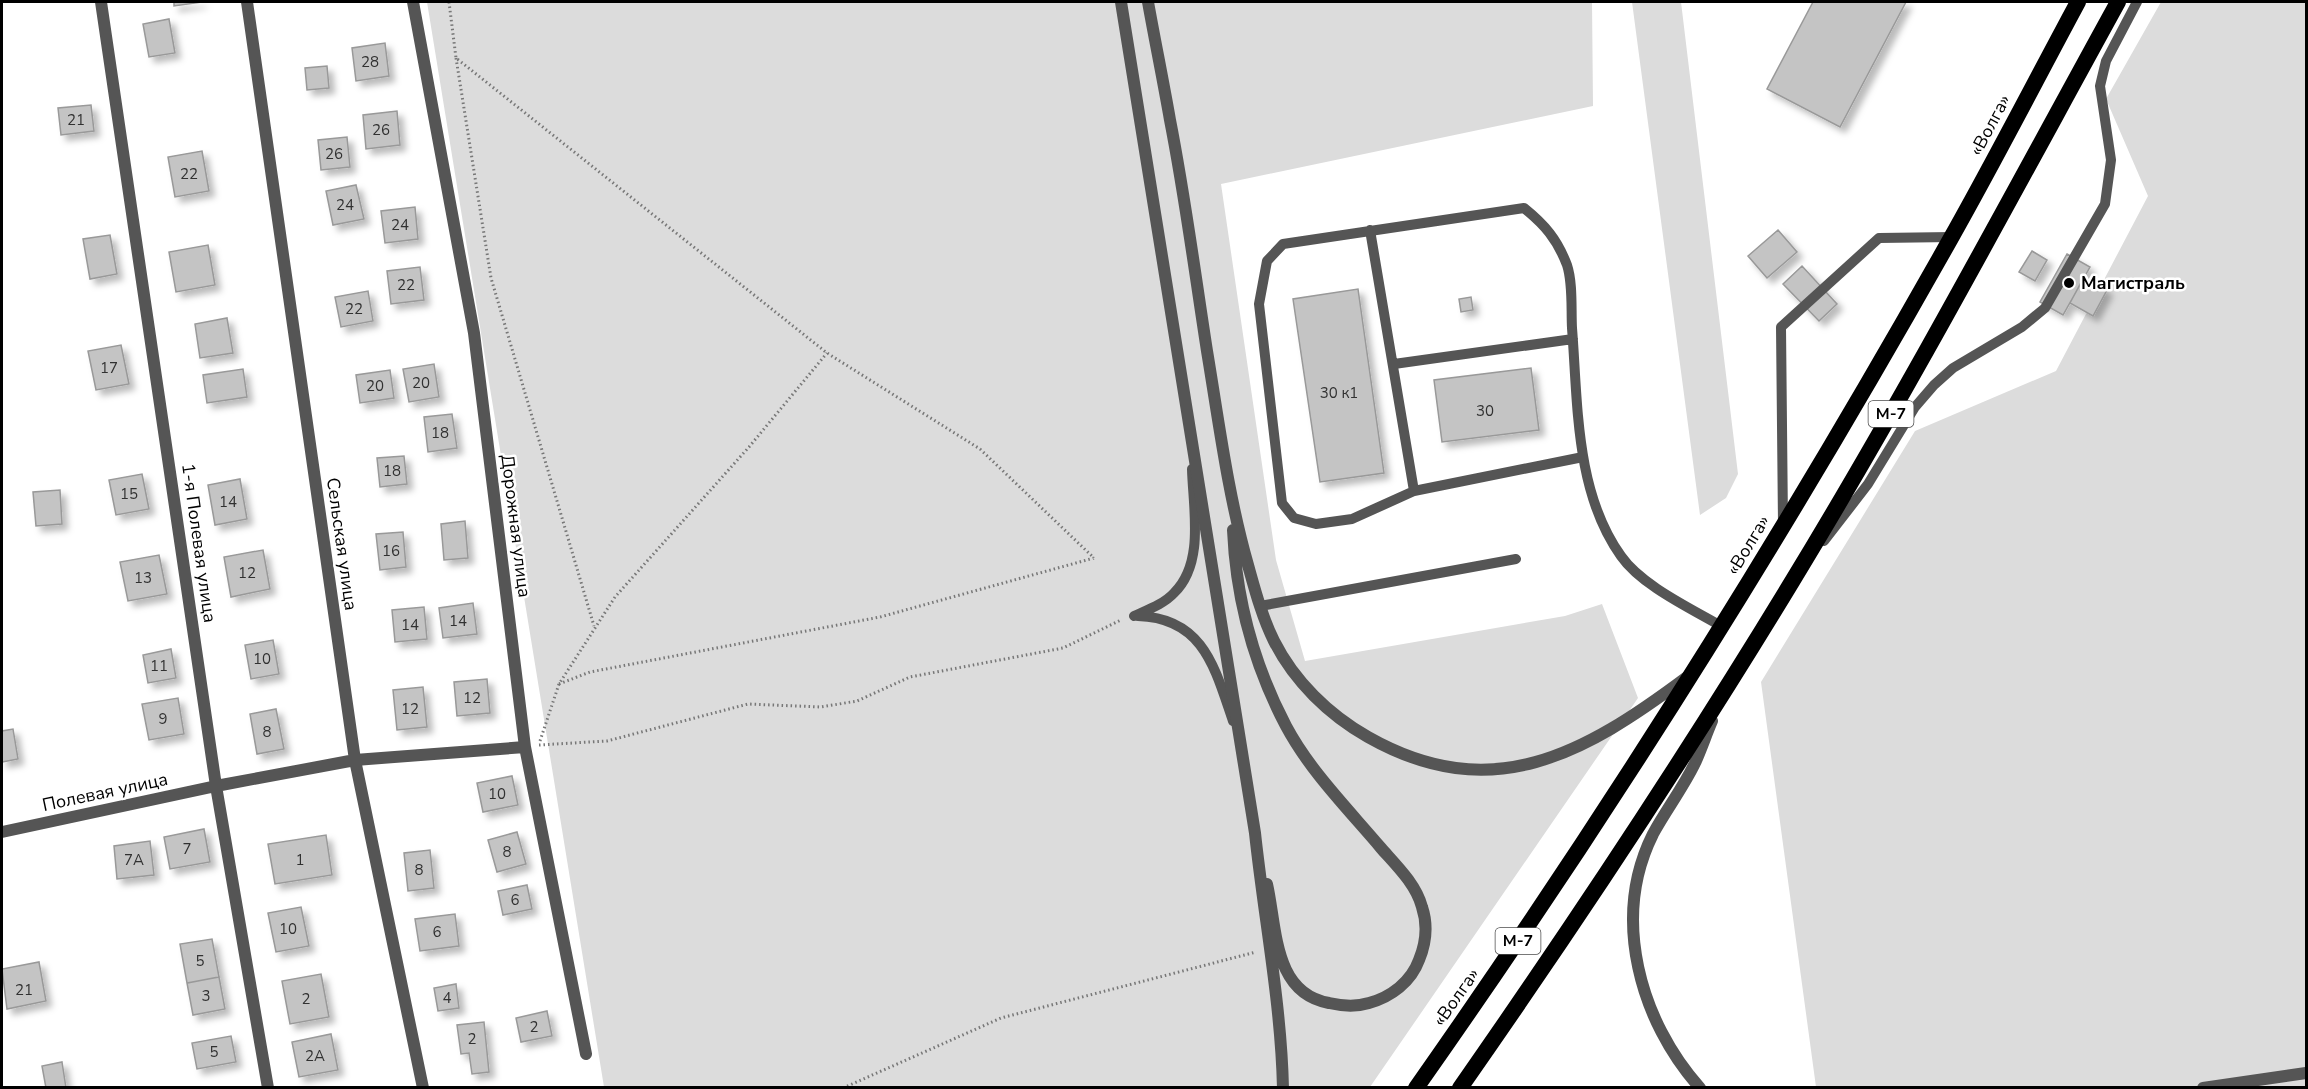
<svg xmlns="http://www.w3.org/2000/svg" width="2308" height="1089" viewBox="0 0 2308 1089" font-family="'Nunito Sans',sans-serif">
<defs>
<filter id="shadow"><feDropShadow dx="5.5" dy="5.5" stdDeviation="3" flood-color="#0004"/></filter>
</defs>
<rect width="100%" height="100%" fill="#fff"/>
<path fill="#dcdcdc" d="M 427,2 L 1592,2 L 1593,106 L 1221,184 L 1276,560 L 1305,661 L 1565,616 L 1602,604 L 1638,698 L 1370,1087 L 604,1087 Z
M 1632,2 L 1681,2 L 1738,474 L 1726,498 L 1700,515 Z
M 2161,2 L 2306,2 L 2306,1087 L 1816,1087 L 1761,682 L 1915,431 L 2056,371 L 2148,196 L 2106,99 Z"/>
<path fill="#c4c4c4" stroke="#999" stroke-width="1.5" filter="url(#shadow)" d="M 174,2 L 202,2 L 174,6 Z
M 1813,2 L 1906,2 L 1840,127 L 1767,89 Z
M 169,19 L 175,53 L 149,57 L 143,24 Z
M 385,43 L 389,76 L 356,81 L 352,48 Z
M 327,66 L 329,88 L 307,90 L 305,68 Z
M 91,105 L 94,131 L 61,135 L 58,108 Z
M 397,111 L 400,145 L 366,149 L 363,115 Z
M 347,137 L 350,167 L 321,170 L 318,140 Z
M 202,151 L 209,191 L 175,197 L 168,157 Z
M 356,185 L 364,219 L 333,225 L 326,191 Z
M 415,207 L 418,239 L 385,243 L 381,211 Z
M 1778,230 L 1797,252 L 1767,278 L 1748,256 Z
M 110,235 L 117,274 L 90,279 L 83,239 Z
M 208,245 L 215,285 L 176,292 L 169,252 Z
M 2032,251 L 2047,260 L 2035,281 L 2019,272 Z
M 2067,254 L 2090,267 L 2063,315 L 2040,302 Z
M 1802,266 L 1837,304 L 1819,321 L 1783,284 Z
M 420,267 L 424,300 L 391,304 L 387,271 Z
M 2084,277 L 2107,290 L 2093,316 L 2070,303 Z
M 1358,289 L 1384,473 L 1320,482 L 1293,299 Z
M 368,291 L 373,321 L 341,327 L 335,297 Z
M 1471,297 L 1473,310 L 1461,312 L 1459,299 Z
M 227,318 L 233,353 L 200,358 L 195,324 Z
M 121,345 L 129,384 L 96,390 L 88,351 Z
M 434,364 L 439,397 L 409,402 L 403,369 Z
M 1531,368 L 1539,430 L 1442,442 L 1434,380 Z
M 243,369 L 247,397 L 207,403 L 203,375 Z
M 390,370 L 394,398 L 360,403 L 356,375 Z
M 452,414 L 457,448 L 428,452 L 424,417 Z
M 404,456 L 407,484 L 380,487 L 377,458 Z
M 142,474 L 149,509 L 116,515 L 109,480 Z
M 240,479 L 247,519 L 215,525 L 208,485 Z
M 60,490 L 62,524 L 36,526 L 33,492 Z
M 465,521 L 468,558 L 444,560 L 441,524 Z
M 403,532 L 406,567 L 380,570 L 376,534 Z
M 263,550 L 270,589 L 231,597 L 224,557 Z
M 159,555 L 167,594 L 128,601 L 120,562 Z
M 473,603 L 477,634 L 443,638 L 439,608 Z
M 424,607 L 427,639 L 395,642 L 392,610 Z
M 273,640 L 279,674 L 251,679 L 245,645 Z
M 171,649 L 176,678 L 148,683 L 143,655 Z
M 487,679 L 490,713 L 457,716 L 454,682 Z
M 423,687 L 427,727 L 397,730 L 393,690 Z
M 178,698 L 184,734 L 149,740 L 142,704 Z
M 276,709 L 284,749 L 257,754 L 250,714 Z
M 13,729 L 18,759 L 2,762 L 2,731 Z
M 512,776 L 518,805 L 483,812 L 477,783 Z
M 204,829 L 210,862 L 170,869 L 164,837 Z
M 517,832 L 526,864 L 497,872 L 488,840 Z
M 326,835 L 332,875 L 275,884 L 268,844 Z
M 150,841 L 154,875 L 117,879 L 114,846 Z
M 430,850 L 434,888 L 408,891 L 404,853 Z
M 527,885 L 532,909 L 503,915 L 498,891 Z
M 301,907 L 309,946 L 276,952 L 268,913 Z
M 455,914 L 459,946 L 420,951 L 415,919 Z
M 212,939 L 219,977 L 187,983 L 180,944 Z
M 39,962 L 46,1001 L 7,1009 L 2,969 Z
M 321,974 L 329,1017 L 290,1024 L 282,981 Z
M 219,977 L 225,1009 L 193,1015 L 187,983 Z
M 456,984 L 459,1008 L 438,1011 L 434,988 Z
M 547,1011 L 552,1036 L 521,1042 L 516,1018 Z
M 484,1022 L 489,1072 L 472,1074 L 469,1053 L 461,1054 L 457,1025 Z
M 331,1034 L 338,1070 L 299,1077 L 292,1042 Z
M 231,1036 L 236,1062 L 197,1069 L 192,1043 Z
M 62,1062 L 66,1088 L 46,1088 L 42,1066 Z"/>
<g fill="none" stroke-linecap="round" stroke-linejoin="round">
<path stroke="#777" stroke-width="3" stroke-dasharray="1.5 3" stroke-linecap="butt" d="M 449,2 L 456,58 L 827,353 L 980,449 L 1094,558
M 456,58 L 491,278 L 594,626
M 559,684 L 590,672 L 880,617 L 1094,558
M 540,741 L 559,684 L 615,597 L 749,447 L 827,353
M 539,745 L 607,741 L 748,704 L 821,707 L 857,701 L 910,677 L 1063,648 L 1121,620
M 843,1088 L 1001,1018 L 1256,952"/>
<path stroke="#555" stroke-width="10" d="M 1370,230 L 1414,491
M 1394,364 L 1573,339
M 1583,457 L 1414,491 L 1352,519 L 1316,524 L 1294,518 L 1282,503 L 1259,304 L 1267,261 L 1283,244 L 1524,208 C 1545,225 1557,239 1567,265 C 1573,283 1571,309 1572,328 C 1578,403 1575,492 1621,556 C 1641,585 1690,608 1721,626
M 1783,524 L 1781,327 L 1879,238 L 1952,237
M 1824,541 L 1868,484 L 1915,407 L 1934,385 L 1953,368 L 2022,327 L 2045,308 L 2105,204 L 2111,160 L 2100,86 L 2106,61 L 2137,2
M 1260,606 L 1516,559
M 1134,616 C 1147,610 1164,604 1174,593 C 1205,563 1193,508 1192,469
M 1138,616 C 1204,618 1215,669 1233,721"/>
<path stroke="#555" stroke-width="12" d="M 101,2 L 216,786 L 268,1088
M 247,2 L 355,760 L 423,1088
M 413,2 L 474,333 L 525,747 L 586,1054
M 2,832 L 216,786 L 355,760 L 525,747"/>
<path stroke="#555" stroke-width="12" d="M 1121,2 L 1255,833 C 1264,918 1281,1002 1283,1088
M 1148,2 C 1155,41 1163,80 1170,120 C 1185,196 1195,274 1207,351 C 1219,423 1228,495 1248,565 C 1255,590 1262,617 1274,641 C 1294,681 1329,715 1368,737 C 1492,807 1584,754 1687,677
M 1233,530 C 1236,599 1254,665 1286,726 C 1310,771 1348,809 1381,848 C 1396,865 1416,884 1422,907 C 1428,925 1426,943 1419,960 C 1411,982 1391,997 1369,1003 C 1356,1007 1342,1006 1329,1003 C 1273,993 1277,928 1267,884
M 1700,1088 C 1640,1021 1611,918 1653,834 C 1666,810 1683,788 1695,763 C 1701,750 1706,735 1712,721
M 2203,1088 L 2306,1073"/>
<path stroke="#000" stroke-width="16" d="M 1416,1088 C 1609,814 1787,530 1951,238 C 1995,160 2036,80 2078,2
M 1460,1088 C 1576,922 1688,753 1793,580 C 1908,391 2012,195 2118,2"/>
</g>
<circle fill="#000" stroke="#fff" stroke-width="2" cx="2069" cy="283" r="6"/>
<g text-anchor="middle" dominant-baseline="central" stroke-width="5" stroke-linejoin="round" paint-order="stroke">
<g font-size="15" fill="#313131">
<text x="370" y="62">28</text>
<text x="76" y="120">21</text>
<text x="381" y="130">26</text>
<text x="334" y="154">26</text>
<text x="189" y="174">22</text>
<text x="345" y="205">24</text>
<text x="400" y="225">24</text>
<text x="406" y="285">22</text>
<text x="354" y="309">22</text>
<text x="109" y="368">17</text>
<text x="421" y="383">20</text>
<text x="375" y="386">20</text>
<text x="1339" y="393">30 к1</text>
<text x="1485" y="411">30</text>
<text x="440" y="433">18</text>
<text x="392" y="471">18</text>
<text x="129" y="494">15</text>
<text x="228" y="502">14</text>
<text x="391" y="551">16</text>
<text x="247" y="573">12</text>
<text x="143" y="578">13</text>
<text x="458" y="621">14</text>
<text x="410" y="625">14</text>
<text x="262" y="659">10</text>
<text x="159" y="666">11</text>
<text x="472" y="698">12</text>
<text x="410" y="709">12</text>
<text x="163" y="719">9</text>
<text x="267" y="732">8</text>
<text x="497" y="794">10</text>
<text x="187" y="849">7</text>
<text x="507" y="852">8</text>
<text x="134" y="860">7А</text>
<text x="300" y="860">1</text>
<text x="419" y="870">8</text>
<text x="515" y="900">6</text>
<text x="288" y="929">10</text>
<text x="437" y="932">6</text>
<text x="200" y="961">5</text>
<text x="24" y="990">21</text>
<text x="206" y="996">3</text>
<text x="447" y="998">4</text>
<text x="306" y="999">2</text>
<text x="534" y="1027">2</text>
<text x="472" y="1039">2</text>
<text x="214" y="1052">5</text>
<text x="315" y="1056">2А</text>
</g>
<g fill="#fff" stroke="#4c4c4c" stroke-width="1.5">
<rect x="1868.5" y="401" width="45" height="26" rx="4.5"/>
<rect x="1495.5" y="928" width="45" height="26" rx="4.5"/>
</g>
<g font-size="16" font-weight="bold" fill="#000">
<text x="1891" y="414">М-7</text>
<text x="1518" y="941">М-7</text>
</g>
<g font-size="18" fill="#000" stroke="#fff">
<text transform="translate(1990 125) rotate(-62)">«Волга»</text>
<text transform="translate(516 526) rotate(83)">Дорожная улица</text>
<text transform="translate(199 543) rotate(82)">1-я Полевая улица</text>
<text transform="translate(342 544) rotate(82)">Сельская улица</text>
<text transform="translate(1748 545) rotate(-59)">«Волга»</text>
<text transform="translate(105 792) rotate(-12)">Полевая улица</text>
<text transform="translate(1456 997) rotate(-55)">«Волга»</text>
</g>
<g font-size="18" font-weight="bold" fill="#000" stroke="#fff" text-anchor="start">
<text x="2081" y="283">Магистраль</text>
</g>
</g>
<rect width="2308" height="1089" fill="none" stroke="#000000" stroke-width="6"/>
</svg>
